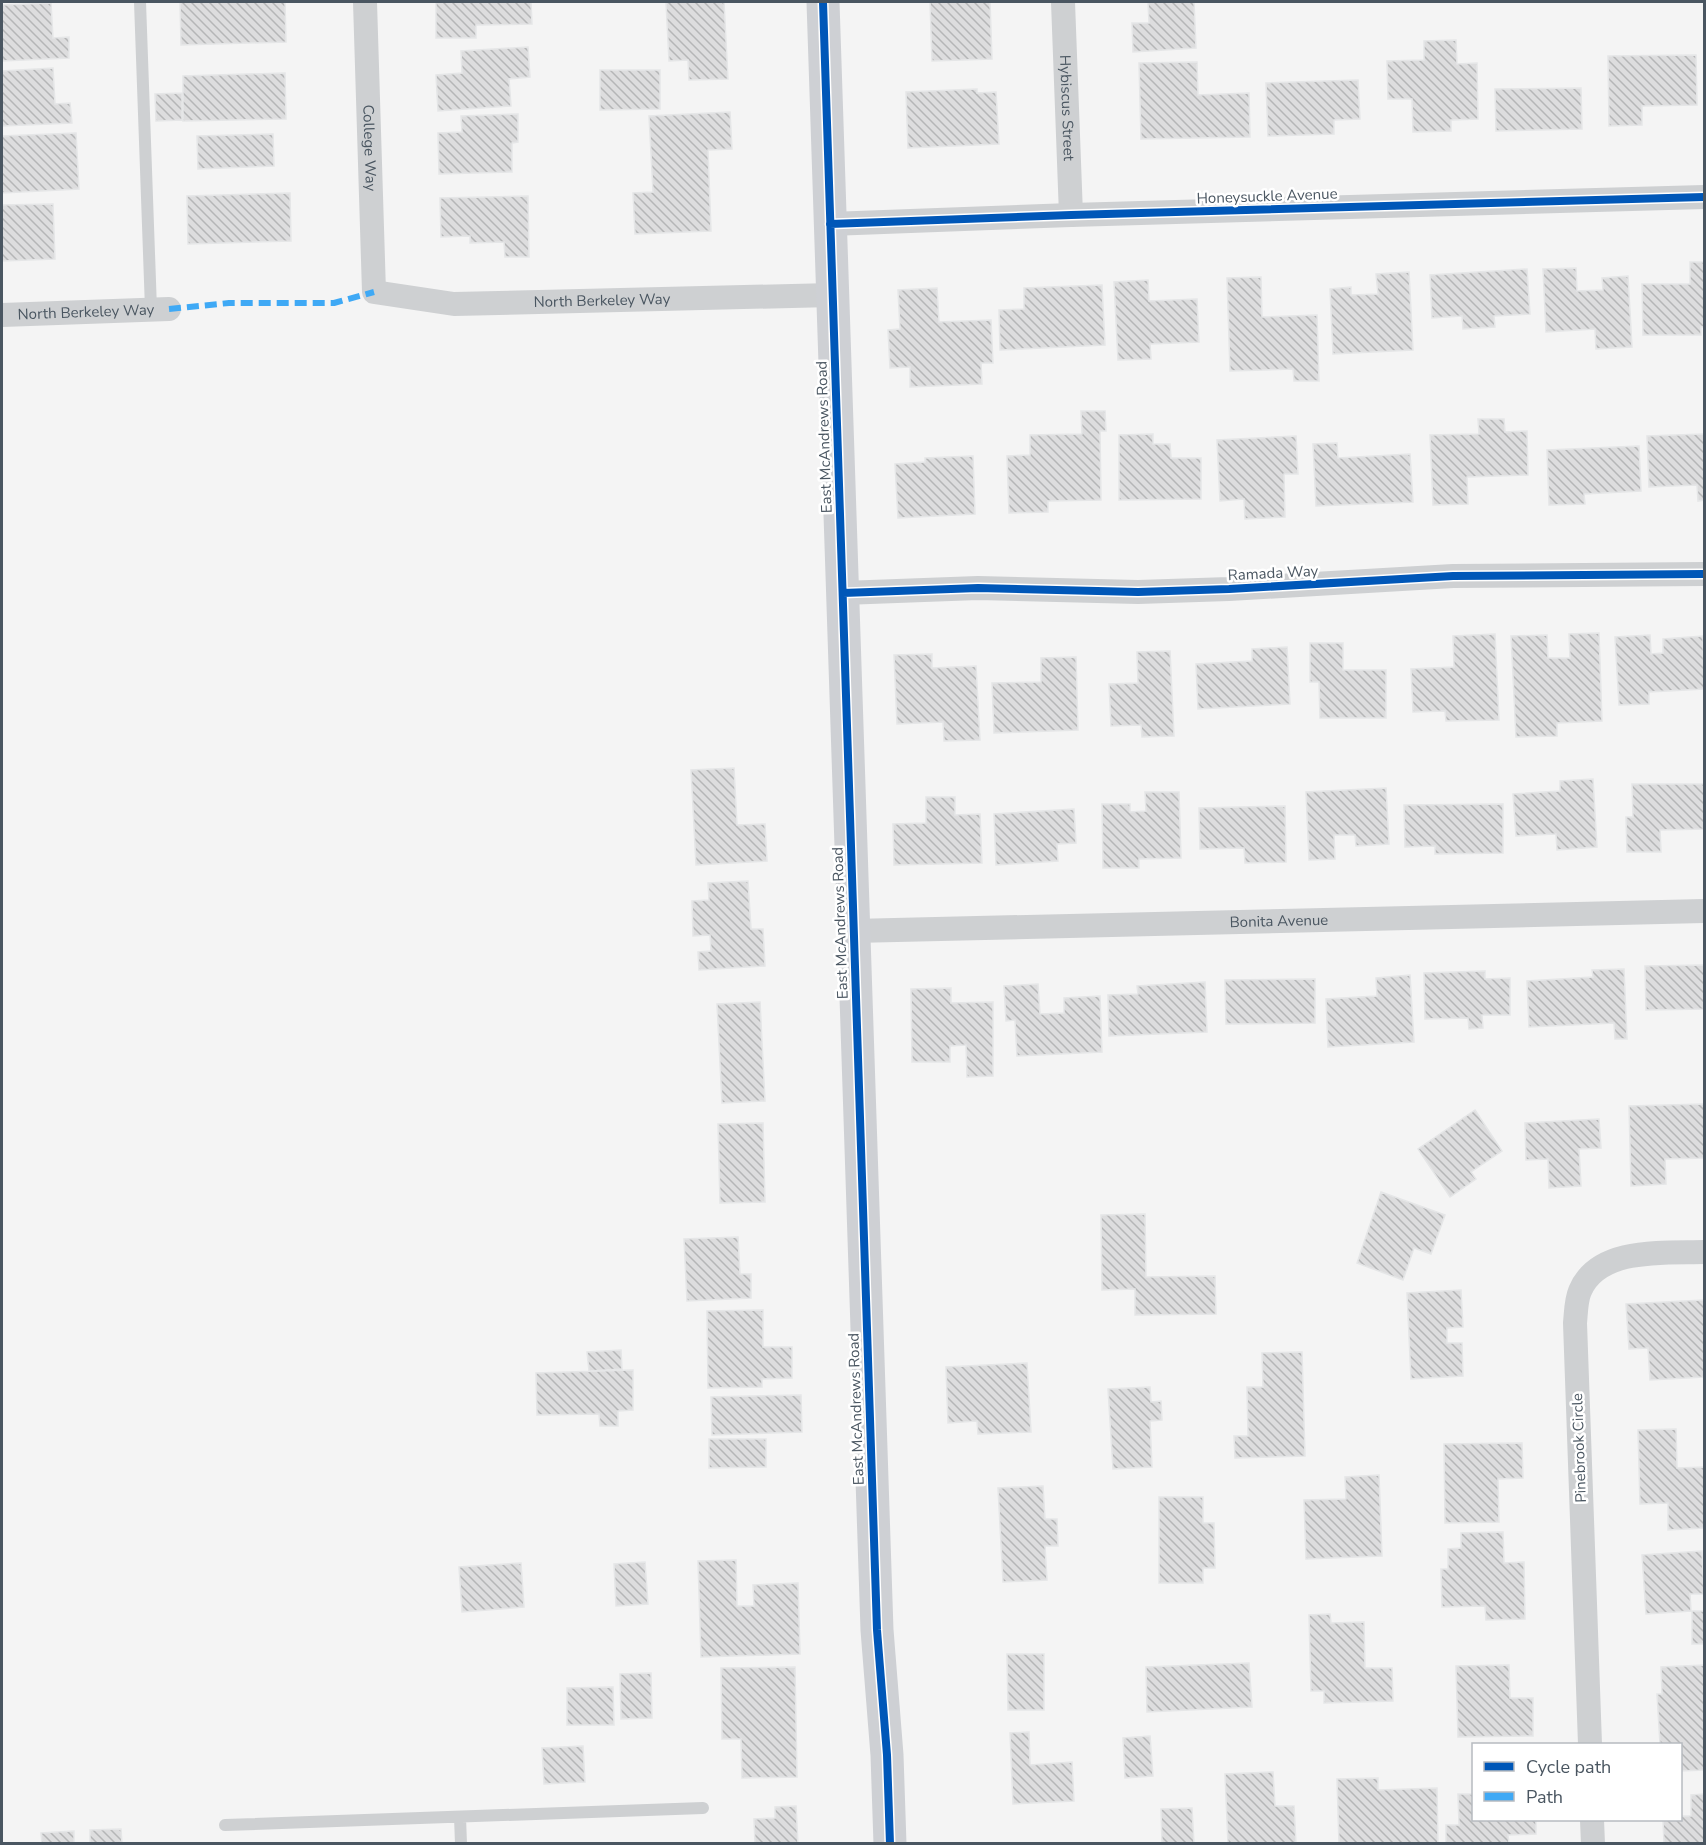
<svg xmlns="http://www.w3.org/2000/svg" width="1706" height="1845" viewBox="0 0 1706 1845" font-family="'Nunito Sans',sans-serif">
<defs>
<pattern id="building-back-hatch" width="6" height="6" patternUnits="userSpaceOnUse" patternTransform="scale(1.5)"><rect width="6" height="6" fill="#ddddde"/><path d="M-1 5l2 2M0 0l6 6M5-1l2 2" fill="none" stroke="#b5b6b7"/></pattern>
</defs>
<rect width="100%" height="100%" fill="#f4f4f4"/>
<path fill="url(#building-back-hatch)" stroke="#e5e6e7" stroke-width="1.5" d="M 180,2 L 285,2 L 286,42 L 181,45 Z
M 436,2 L 531,2 L 532,24 L 476,25 L 476,38 L 436,38 Z
M 666,2 L 724,2 L 728,79 L 689,80 L 688,60 L 669,61 Z
M 930,2 L 990,2 L 992,59 L 932,61 Z
M 1148,2 L 1194,2 L 1196,48 L 1133,52 L 1132,23 L 1149,23 Z
M 51,3 L 53,38 L 69,37 L 69,58 L 2,61 L 2,5 Z
M 1456,40 L 1457,64 L 1477,63 L 1478,119 L 1451,120 L 1451,131 L 1413,132 L 1412,99 L 1388,99 L 1387,61 L 1424,60 L 1424,41 Z
M 528,47 L 530,77 L 509,79 L 511,106 L 438,111 L 436,75 L 462,73 L 461,51 Z
M 1696,55 L 1697,105 L 1642,106 L 1642,125 L 1609,126 L 1608,56 Z
M 1197,62 L 1198,95 L 1249,93 L 1250,137 L 1141,139 L 1139,63 Z
M 53,68 L 55,104 L 70,103 L 72,123 L 2,126 L 2,71 Z
M 600,70 L 660,70 L 660,109 L 600,110 Z
M 285,73 L 286,119 L 183,121 L 183,76 Z
M 1358,80 L 1360,119 L 1334,120 L 1334,134 L 1268,136 L 1266,83 Z
M 1581,88 L 1582,129 L 1496,131 L 1495,89 Z
M 977,89 L 977,93 L 996,92 L 999,144 L 908,148 L 906,92 Z
M 182,93 L 182,120 L 156,121 L 155,94 Z
M 730,112 L 732,149 L 708,150 L 711,231 L 635,234 L 633,193 L 653,192 L 649,116 Z
M 518,114 L 518,142 L 512,143 L 512,172 L 439,174 L 438,133 L 462,132 L 461,116 Z
M 76,133 L 79,189 L 2,193 L 2,136 Z
M 273,134 L 274,166 L 198,169 L 197,136 Z
M 290,193 L 291,241 L 188,244 L 187,196 Z
M 528,196 L 529,257 L 505,257 L 504,242 L 470,243 L 470,236 L 441,237 L 440,198 Z
M 53,204 L 55,259 L 2,261 L 2,205 Z
M 1690,262 L 1704,262 L 1704,327 L 1701,327 L 1701,335 L 1643,335 L 1642,284 L 1690,284 Z
M 1576,268 L 1577,291 L 1603,290 L 1602,278 L 1628,276 L 1632,347 L 1596,349 L 1595,329 L 1546,332 L 1543,269 Z
M 1527,269 L 1530,314 L 1494,316 L 1495,327 L 1463,329 L 1462,316 L 1432,318 L 1430,275 Z
M 1409,272 L 1413,350 L 1333,354 L 1330,289 L 1351,287 L 1351,295 L 1378,294 L 1376,274 Z
M 1261,277 L 1262,317 L 1317,315 L 1319,381 L 1294,381 L 1293,369 L 1230,371 L 1227,278 Z
M 1148,280 L 1149,301 L 1197,299 L 1199,342 L 1150,344 L 1151,359 L 1118,360 L 1114,282 Z
M 1102,285 L 1105,345 L 1000,350 L 999,310 L 1024,309 L 1024,288 Z
M 937,288 L 939,322 L 991,320 L 993,363 L 981,363 L 982,384 L 910,387 L 910,367 L 890,368 L 888,330 L 900,329 L 898,290 Z
M 1081,411 L 1105,411 L 1106,431 L 1100,431 L 1101,500 L 1048,501 L 1048,512 L 1009,513 L 1007,456 L 1030,455 L 1030,435 L 1082,434 Z
M 1478,419 L 1504,419 L 1505,432 L 1527,431 L 1528,475 L 1467,477 L 1468,504 L 1433,505 L 1430,435 L 1479,434 Z
M 1153,434 L 1153,444 L 1170,444 L 1171,458 L 1201,458 L 1201,499 L 1119,500 L 1119,435 Z
M 1704,434 L 1704,500 L 1698,501 L 1697,485 L 1649,487 L 1647,436 Z
M 1296,436 L 1298,474 L 1284,474 L 1285,517 L 1245,519 L 1244,499 L 1220,501 L 1217,440 Z
M 1337,443 L 1338,458 L 1410,454 L 1413,502 L 1316,506 L 1313,444 Z
M 1639,446 L 1641,491 L 1584,494 L 1585,504 L 1549,505 L 1547,450 Z
M 973,456 L 975,514 L 898,518 L 895,464 L 925,462 L 925,458 Z
M 1599,633 L 1602,721 L 1557,723 L 1557,736 L 1516,737 L 1511,636 L 1547,635 L 1548,658 L 1570,658 L 1569,634 Z
M 1495,634 L 1499,720 L 1446,721 L 1445,711 L 1413,712 L 1411,669 L 1454,667 L 1453,636 Z
M 1650,635 L 1651,654 L 1663,653 L 1663,639 L 1703,636 L 1704,689 L 1649,692 L 1649,704 L 1619,705 L 1615,637 Z
M 1310,643 L 1343,643 L 1343,670 L 1386,670 L 1386,718 L 1320,718 L 1319,682 L 1310,682 Z
M 1287,647 L 1290,704 L 1198,709 L 1196,664 L 1252,661 L 1252,649 Z
M 1170,651 L 1174,736 L 1142,737 L 1141,725 L 1111,726 L 1109,684 L 1138,683 L 1137,652 Z
M 932,654 L 932,668 L 976,666 L 980,740 L 944,741 L 943,722 L 897,724 L 894,655 Z
M 1076,657 L 1078,730 L 994,733 L 992,683 L 1041,682 L 1041,658 Z
M 734,768 L 737,825 L 765,824 L 767,861 L 696,865 L 691,770 Z
M 1593,779 L 1597,847 L 1557,850 L 1556,834 L 1516,836 L 1513,794 L 1560,791 L 1560,781 Z
M 1632,784 L 1704,784 L 1704,829 L 1660,830 L 1661,852 L 1627,852 L 1626,817 L 1633,817 Z
M 1386,788 L 1389,844 L 1356,846 L 1355,835 L 1334,835 L 1335,859 L 1309,860 L 1306,792 Z
M 1145,792 L 1179,792 L 1181,858 L 1139,859 L 1139,868 L 1103,868 L 1102,804 L 1130,804 L 1130,812 L 1146,811 Z
M 926,797 L 955,797 L 955,815 L 980,814 L 982,863 L 894,865 L 893,824 L 926,823 Z
M 1503,804 L 1503,853 L 1435,854 L 1435,846 L 1405,847 L 1404,805 Z
M 1285,806 L 1286,862 L 1245,863 L 1244,848 L 1200,849 L 1199,808 Z
M 1074,809 L 1076,843 L 1057,844 L 1058,861 L 996,865 L 994,814 Z
M 748,881 L 751,929 L 763,929 L 765,966 L 699,970 L 698,952 L 711,951 L 710,935 L 693,936 L 692,901 L 709,900 L 708,883 Z
M 1704,965 L 1704,1009 L 1646,1010 L 1645,966 Z
M 1624,969 L 1627,1039 L 1615,1039 L 1614,1023 L 1529,1027 L 1527,981 L 1593,977 L 1592,970 Z
M 1485,971 L 1485,979 L 1510,978 L 1510,1015 L 1482,1015 L 1483,1028 L 1469,1029 L 1468,1018 L 1425,1019 L 1424,973 Z
M 1410,975 L 1414,1042 L 1328,1047 L 1326,999 L 1377,996 L 1376,978 Z
M 1315,979 L 1315,1023 L 1226,1024 L 1225,980 Z
M 1205,982 L 1207,1032 L 1109,1036 L 1108,995 L 1138,994 L 1137,986 Z
M 1038,984 L 1040,1014 L 1064,1013 L 1064,998 L 1100,996 L 1102,1052 L 1017,1056 L 1015,1020 L 1006,1021 L 1004,986 Z
M 951,988 L 951,1003 L 993,1002 L 993,1076 L 967,1077 L 966,1045 L 950,1046 L 950,1062 L 912,1062 L 911,989 Z
M 760,1002 L 765,1101 L 722,1103 L 717,1004 Z
M 1704,1104 L 1704,1158 L 1665,1159 L 1666,1184 L 1631,1186 L 1629,1106 Z
M 1475,1110 L 1502,1151 L 1471,1172 L 1476,1179 L 1450,1197 L 1418,1149 Z
M 1599,1119 L 1601,1148 L 1579,1149 L 1581,1186 L 1549,1188 L 1548,1159 L 1526,1160 L 1525,1123 Z
M 763,1123 L 765,1202 L 720,1203 L 718,1124 Z
M 1381,1192 L 1445,1215 L 1431,1254 L 1414,1248 L 1403,1280 L 1357,1263 Z
M 1145,1214 L 1146,1277 L 1215,1276 L 1216,1314 L 1135,1315 L 1135,1289 L 1102,1290 L 1101,1215 Z
M 738,1237 L 740,1274 L 751,1274 L 751,1298 L 687,1301 L 684,1239 Z
M 1461,1290 L 1463,1327 L 1447,1328 L 1447,1343 L 1462,1343 L 1463,1376 L 1411,1379 L 1407,1293 Z
M 1704,1300 L 1704,1377 L 1650,1380 L 1648,1348 L 1629,1349 L 1626,1304 Z
M 763,1310 L 763,1347 L 792,1347 L 792,1378 L 762,1379 L 762,1387 L 708,1388 L 707,1311 Z
M 621,1350 L 622,1369 L 589,1371 L 587,1352 Z
M 1302,1352 L 1305,1456 L 1235,1458 L 1234,1436 L 1248,1436 L 1247,1387 L 1263,1387 L 1262,1353 Z
M 1027,1363 L 1031,1432 L 978,1434 L 977,1421 L 948,1423 L 946,1367 Z
M 633,1370 L 633,1410 L 618,1411 L 618,1426 L 600,1426 L 599,1414 L 537,1415 L 536,1373 Z
M 1150,1387 L 1151,1402 L 1161,1401 L 1162,1420 L 1150,1421 L 1152,1467 L 1113,1469 L 1108,1389 Z
M 801,1395 L 802,1432 L 712,1435 L 711,1397 Z
M 1676,1429 L 1677,1468 L 1704,1467 L 1704,1528 L 1668,1530 L 1668,1503 L 1640,1504 L 1638,1430 Z
M 709,1439 L 766,1439 L 766,1467 L 709,1468 Z
M 1522,1443 L 1523,1478 L 1498,1479 L 1499,1522 L 1445,1523 L 1444,1444 Z
M 1379,1475 L 1382,1556 L 1306,1559 L 1304,1500 L 1346,1499 L 1345,1477 Z
M 1043,1486 L 1045,1519 L 1057,1519 L 1058,1546 L 1045,1546 L 1047,1580 L 1003,1582 L 998,1488 Z
M 1159,1497 L 1203,1497 L 1203,1523 L 1214,1523 L 1215,1568 L 1203,1568 L 1203,1583 L 1159,1583 Z
M 1503,1532 L 1504,1563 L 1524,1562 L 1525,1619 L 1486,1620 L 1485,1606 L 1442,1607 L 1441,1569 L 1448,1569 L 1448,1549 L 1461,1548 L 1461,1533 Z
M 1702,1551 L 1704,1594 L 1690,1594 L 1691,1611 L 1646,1614 L 1642,1555 Z
M 736,1560 L 737,1606 L 754,1606 L 753,1585 L 798,1583 L 800,1654 L 701,1657 L 698,1561 Z
M 645,1562 L 648,1604 L 616,1606 L 614,1564 Z
M 521,1563 L 524,1607 L 462,1612 L 459,1567 Z
M 1692,1611 L 1704,1611 L 1704,1644 L 1692,1644 Z
M 1330,1614 L 1331,1623 L 1364,1622 L 1365,1668 L 1392,1668 L 1393,1701 L 1324,1703 L 1324,1691 L 1311,1691 L 1309,1615 Z
M 1007,1654 L 1044,1654 L 1044,1710 L 1008,1710 Z
M 1249,1663 L 1252,1707 L 1147,1712 L 1146,1667 Z
M 1509,1665 L 1510,1698 L 1533,1698 L 1533,1736 L 1458,1737 L 1456,1666 Z
M 1704,1665 L 1704,1770 L 1680,1771 L 1680,1744 L 1660,1744 L 1657,1694 L 1662,1694 L 1661,1667 Z
M 795,1667 L 797,1777 L 742,1778 L 741,1739 L 722,1739 L 721,1668 Z
M 651,1673 L 652,1718 L 621,1719 L 620,1674 Z
M 613,1687 L 614,1725 L 567,1725 L 567,1688 Z
M 1029,1732 L 1030,1765 L 1072,1762 L 1074,1801 L 1013,1804 L 1010,1733 Z
M 1150,1736 L 1153,1776 L 1125,1778 L 1123,1738 Z
M 583,1746 L 585,1782 L 544,1784 L 542,1748 Z
M 1273,1772 L 1275,1806 L 1294,1806 L 1296,1844 L 1228,1844 L 1225,1774 Z
M 1378,1778 L 1378,1790 L 1437,1788 L 1438,1844 L 1339,1844 L 1337,1779 Z
M 1458,1794 L 1474,1794 L 1474,1820 L 1536,1820 L 1536,1834 L 1508,1835 L 1509,1844 L 1446,1844 L 1446,1825 L 1459,1825 Z
M 1704,1794 L 1704,1844 L 1664,1844 L 1663,1820 L 1680,1820 L 1680,1816 L 1691,1816 L 1691,1795 Z
M 796,1806 L 798,1844 L 755,1844 L 754,1819 L 775,1818 L 775,1807 Z
M 1192,1808 L 1194,1844 L 1162,1844 L 1161,1809 Z
M 121,1829 L 122,1844 L 90,1844 L 90,1830 Z
M 74,1831 L 74,1844 L 42,1844 L 41,1833 Z"/>
<g fill="none" stroke-linecap="round" stroke-linejoin="round">
<path stroke="#ced0d2" stroke-width="12" d="M 140,2 L 151,309
M 460,1817 L 461,1844
M 225,1825 L 703,1808"/>
<g stroke="#ced0d2" stroke-width="24">
<path id="s1" d="M 365,2 L 374,292 L 454,304 L 832,295"/>
<path id="s2" d="M 1063,2 L 1071,215"/>
<path d="M 830,224 L 1071,215 L 1704,197"/>
<path id="s3" d="M 2,315 L 169,309"/>
<path d="M 843,593 L 978,588 L 1138,592 L 1229,589 L 1453,576 L 1704,574"/>
<path id="s4" d="M 853,931 L 1704,911"/>
<path d="M 1590,1744 L 1575,1323 C 1576,1313 1576,1300 1580,1291 C 1598,1247 1664,1253 1704,1252"/>
<path d="M 1592,1820 L 1593,1844"/>
</g>
<path stroke="#ced0d4" stroke-width="33" d="M 823,2 L 877,1630 L 887,1755 L 890,1844"/>
<path stroke="#3fa9f5" stroke-width="6" stroke-dasharray="12 6" stroke-linecap="butt" d="M 169,309 L 229,303 L 334,303 L 374,292"/>
<g stroke="#fff" stroke-width="11">
<path id="cycleway" d="M 823,2 L 877,1630 L 887,1755 L 890,1844
M 830,224 L 1071,215 L 1704,197
M 843,593 L 978,588 L 1138,592 L 1229,589 L 1453,576 L 1704,574"/>
</g>
<use href="#cycleway" stroke="#0057b8" stroke-width="8"/>
</g>
<g text-anchor="middle" dominant-baseline="central" stroke-width="5" stroke-linejoin="round" paint-order="stroke">
<g font-size="15" fill="#4a5661" stroke="#fff">
<text stroke="none"><textPath href="#s2" startOffset="106">Hybiscus Street</textPath></text>
<text stroke="none"><textPath href="#s1" startOffset="146">College Way</textPath></text>
<text transform="translate(1267 196) rotate(-2)">Honeysuckle Avenue</text>
<text stroke="none"><textPath href="#s1" startOffset="519">North Berkeley Way</textPath></text>
<text stroke="none"><textPath href="#s3" startOffset="84">North Berkeley Way</textPath></text>
<text transform="translate(824 437) rotate(-92)">East McAndrews Road</text>
<text transform="translate(1273 573) rotate(-3)">Ramada Way</text>
<text stroke="none"><textPath href="#s4" startOffset="426">Bonita Avenue</textPath></text>
<text transform="translate(840 923) rotate(-92)">East McAndrews Road</text>
<text transform="translate(856 1409) rotate(-92)">East McAndrews Road</text>
<text transform="translate(1579 1448) rotate(-92)">Pinebrook Circle</text>
</g>
</g>
<rect width="1706" height="1845" fill="none" stroke="#4a5661" stroke-width="6"/>
<rect x="1472" y="1743" width="210" height="78" fill="#ffffff" stroke="#b7bbc0" stroke-width="1.5"/>
<rect x="1484" y="1762" width="30" height="9" fill="#0057b8" stroke="#b7bbc0" stroke-width="1.5"/>
<text x="1526" y="1773" font-size="18" fill="#4a5661">Cycle path</text>
<rect x="1484" y="1792" width="30" height="9" fill="#3fa9f5" stroke="#b7bbc0" stroke-width="1.5"/>
<text x="1526" y="1803" font-size="18" fill="#4a5661">Path</text>
</svg>
